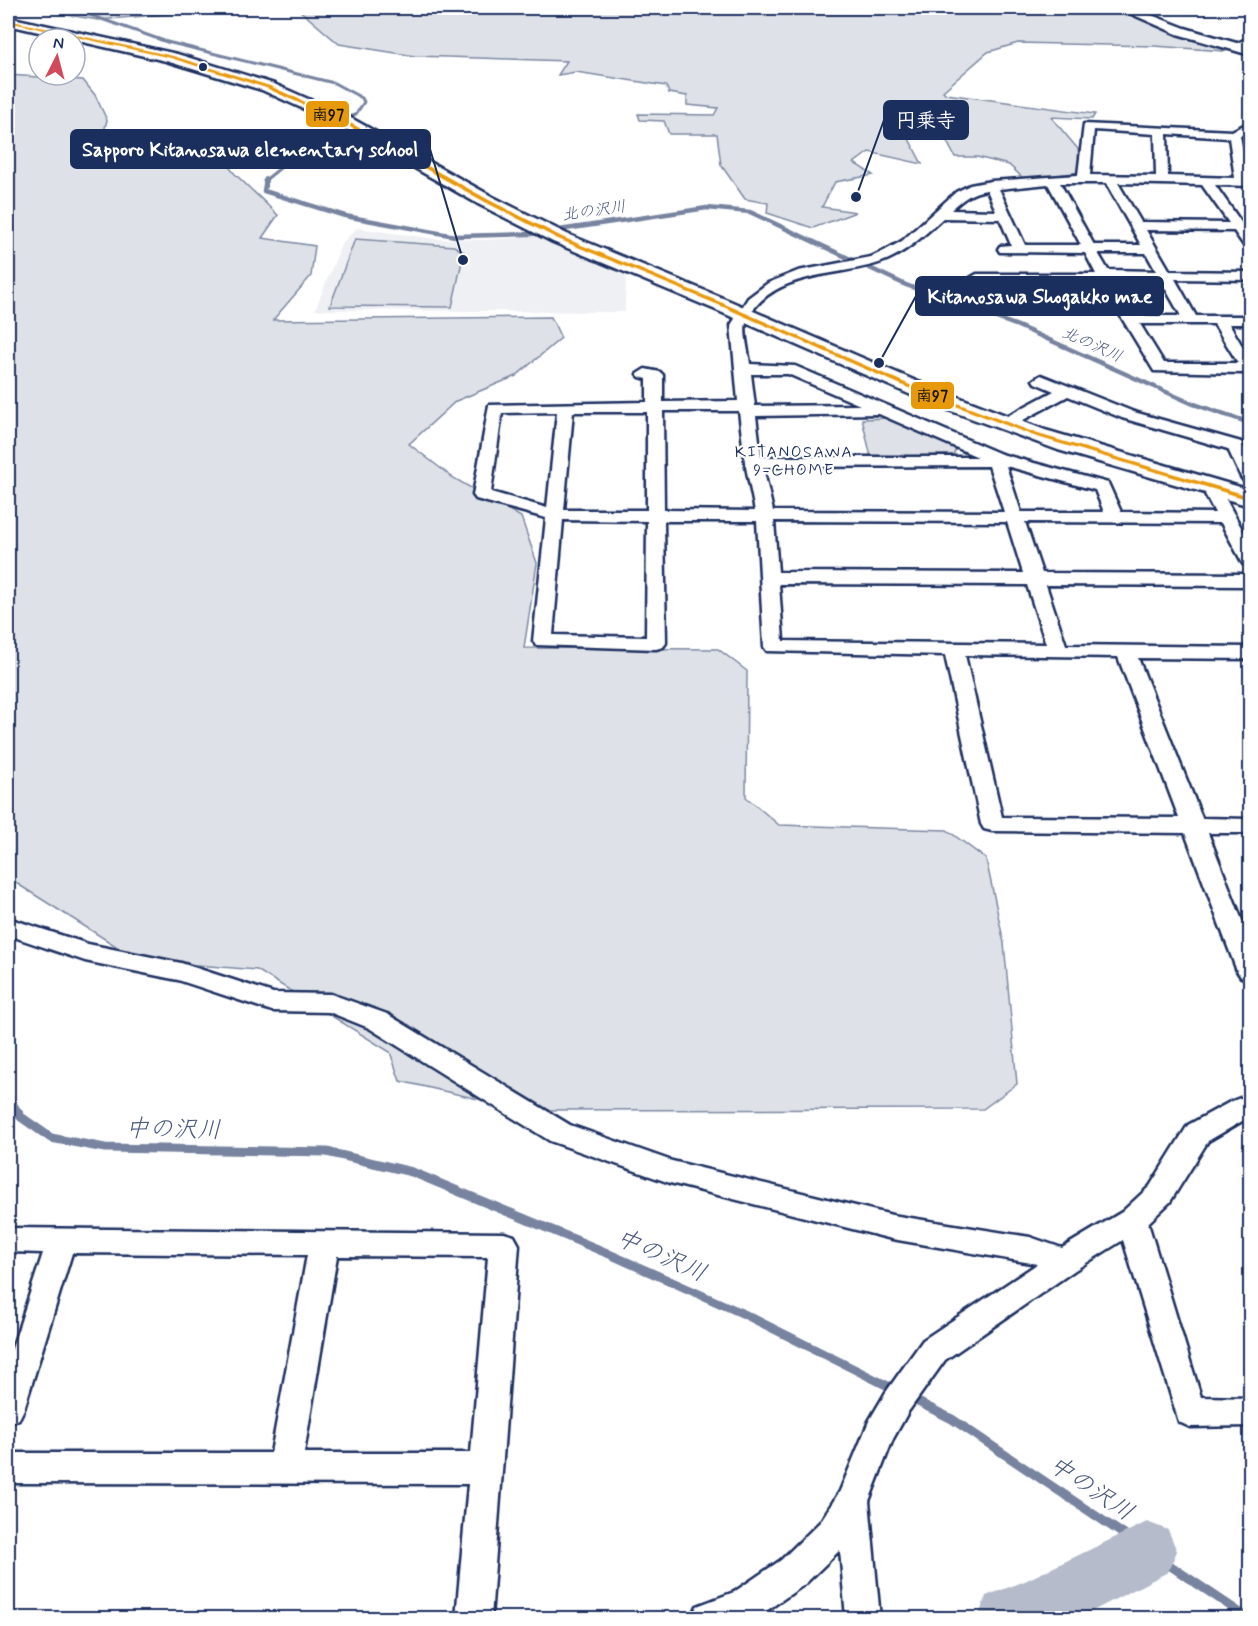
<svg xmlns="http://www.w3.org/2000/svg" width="1258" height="1626" viewBox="0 0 1258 1626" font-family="Mynerve,'Klee One',sans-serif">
<rect width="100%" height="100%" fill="#fff"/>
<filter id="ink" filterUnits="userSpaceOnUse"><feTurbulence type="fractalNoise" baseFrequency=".0167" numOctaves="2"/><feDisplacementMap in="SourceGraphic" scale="12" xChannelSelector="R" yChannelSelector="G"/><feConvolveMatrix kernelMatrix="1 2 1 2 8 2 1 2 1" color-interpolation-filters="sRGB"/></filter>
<g filter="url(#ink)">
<path fill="#eff0f4" d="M 357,228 L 436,239 L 487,240 L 542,236 L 626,276 L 625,312 L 315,310 L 342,243 Z"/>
<path fill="#dee1e7" stroke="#7c88a2" stroke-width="1.5" d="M 58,8 L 238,8 L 98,20 L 56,13 Z
M 297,8 L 969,8 L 974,14 L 1120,8 L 1191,39 L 1219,46 L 1225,51 L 1154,46 L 1018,43 L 988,52 L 943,91 L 946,94 L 1095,114 L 1092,119 L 1051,117 L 1078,149 L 1081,172 L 1024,179 L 1009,165 L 977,157 L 955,157 L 944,136 L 908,137 L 922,164 L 869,152 L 854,163 L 873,175 L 835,182 L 822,207 L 856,212 L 813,228 L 767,213 L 768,203 L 745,199 L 721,165 L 717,134 L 669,134 L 664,121 L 640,120 L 638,114 L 714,115 L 718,108 L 687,105 L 687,96 L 669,93 L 666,86 L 576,72 L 558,75 L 567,61 L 415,56 L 339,44 Z
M 8,75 L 83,80 L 95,95 L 107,120 L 102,139 L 217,151 L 234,173 L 278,215 L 262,238 L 315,246 L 311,276 L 273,320 L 551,317 L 561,338 L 516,376 L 456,401 L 409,444 L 452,477 L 521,517 L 537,563 L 524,648 L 718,649 L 747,671 L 746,797 L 779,825 L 947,830 L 986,859 L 1004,943 L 1017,1084 L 983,1109 L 526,1110 L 400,1081 L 390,1052 L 257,970 L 138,960 L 8,878 Z
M 355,239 L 454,246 L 464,252 L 452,307 L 330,306 Z
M 891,418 L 957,447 L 953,455 L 871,457 L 862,419 Z"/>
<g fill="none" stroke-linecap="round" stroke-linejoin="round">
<path stroke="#77839f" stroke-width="3" d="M 12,8 L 71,11 L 90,15 L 167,42 L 334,83 L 362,98 L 364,102 L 356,114 L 326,131 L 264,181"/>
<path stroke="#77839f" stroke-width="4.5" d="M 266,179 L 264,191 L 345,216 L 455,236 L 532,234 L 707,208 L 750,212 L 906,285 L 1018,326 L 1191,403 L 1226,415"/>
<path stroke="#77839f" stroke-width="5" d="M 1221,413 L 1250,423"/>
<path stroke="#77839f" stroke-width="8" d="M 8,1095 L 19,1114"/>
<path stroke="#77839f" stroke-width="9" d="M 18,1112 L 21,1117 L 51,1138 L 105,1148 L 327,1152 L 412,1172 L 607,1253 L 744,1314 L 896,1390
M 908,1397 L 952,1419 L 1248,1618"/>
<path fill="#b5bbca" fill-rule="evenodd" d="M 1147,1522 L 1168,1530 L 1177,1551 L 1168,1572 L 1079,1618 L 978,1618 L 986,1596 L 1025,1581 Z"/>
<g stroke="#1b2f5e" stroke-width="5">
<path id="minor" d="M 1244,40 L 1250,42 L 1250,48 L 1244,47 L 1234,50 L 1229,47 Z
M 1250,122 L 1250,130 L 1240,136 L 1250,186 L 1215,185 L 1250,235 L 1250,248 L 1245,247 L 1234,231 L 1146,230 L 1170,271 L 1250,272 L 1250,280 L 1175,279 L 1196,316 L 1250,316 L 1250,324 L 1229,324 L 1250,359 L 1250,376 L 1243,373 L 1154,371 L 1100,282 L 972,281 L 970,278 L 977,274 L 1096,274 L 1085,253 L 1000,252 L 998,249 L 1000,246 L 1011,245 L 1000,219 L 943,218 C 923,236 905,254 879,263 C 836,277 767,271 746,323 C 743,333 749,353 750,364 L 795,366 L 1001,454 L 1108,483 L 1121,512 L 1215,513 L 1205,494 L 1212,485 L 1224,485 L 1227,489 L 1223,494 L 1250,544 L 1250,565 L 1243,564 L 1221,523 L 1025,522 L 1042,573 L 1250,574 L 1250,586 L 1046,585 L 1066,645 L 1250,647 L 1250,659 L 1138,658 L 1202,818 L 1250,819 L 1250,833 L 1208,833 L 1250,941 L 1250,980 L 1241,977 L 1237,971 L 1185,833 L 992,831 L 984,829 L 981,824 L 945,655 L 767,651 L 764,647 L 757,521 L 664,521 L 666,643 L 663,647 L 656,649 L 536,645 L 533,641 L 546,518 L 476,499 L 473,495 L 489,405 L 647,402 L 647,379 L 640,377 L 637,374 L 645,369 L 660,372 L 663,375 L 663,402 L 738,401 L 731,325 L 748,298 L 768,283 L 798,271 L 871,257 L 884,251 L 902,241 L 956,192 L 970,185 L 991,181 L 1078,175 L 1084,124 L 1232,131 ZM 1094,130 L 1155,134 L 1156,176 L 1090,175 ZM 1167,134 L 1229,138 L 1235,178 L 1168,176 ZM 1060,183 L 1106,183 L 1141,245 L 1094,245 ZM 1118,183 L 1202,185 L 1229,223 L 1141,222 ZM 1048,184 L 1081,245 L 1025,245 L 999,189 ZM 987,190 L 996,211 L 951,210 C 962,200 971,192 987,190 ZM 1098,253 L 1146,253 L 1156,271 L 1108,270 ZM 1112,278 L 1160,279 L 1181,316 L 1135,316 ZM 1140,324 L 1214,324 L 1238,363 L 1164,363 ZM 751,374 L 788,374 L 860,405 L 755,406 ZM 663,411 L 739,411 L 745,462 L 755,511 L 664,510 ZM 557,412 L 547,508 L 491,492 L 502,413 ZM 573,412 L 647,412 L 647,510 L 564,510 ZM 879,414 L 978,457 L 761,457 L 756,416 ZM 989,466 L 1004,512 L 773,511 L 763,467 ZM 1006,466 L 1095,490 L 1104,512 L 1021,512 ZM 563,520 L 647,521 L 646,637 L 553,635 ZM 774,521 L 1007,522 L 1023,573 L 778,572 ZM 779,584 L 1027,585 L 1046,644 L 783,641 ZM 965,655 L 1118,657 L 1179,818 L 1002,817 Z
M 1041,375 L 1134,412 L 1241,442 L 1250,461 L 1250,482 L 1244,481 L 1241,477 L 1228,449 L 1122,418 L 1068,396 L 1010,427 L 998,427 L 996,424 L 998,421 L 1054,391 L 1035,383 L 1033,380 Z
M 8,918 L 88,944 L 181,963 L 273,993 L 331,994 L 387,1014 L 570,1125 L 672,1161 L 892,1215 L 1030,1237 L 1062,1248 L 1122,1212 L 1150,1186 L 1188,1125 L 1230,1102 L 1240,1098 L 1250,1100 L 1250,1120 L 1244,1120 L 1208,1141 L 1170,1202 L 1148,1223 L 1201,1397 L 1250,1398 L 1250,1426 L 1190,1427 L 1179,1422 L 1123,1240 L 1075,1270 L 945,1360 L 908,1412 L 893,1439 L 869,1501 L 880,1618 L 846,1618 L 840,1550 L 805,1584 L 756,1618 L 692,1618 L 697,1606 L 734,1592 L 781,1560 L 820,1522 L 840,1491 L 869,1421 L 886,1392 L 923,1340 L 1037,1264 L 892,1239 L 670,1183 L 550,1141 L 369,1028 L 329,1012 L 272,1011 L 178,980 L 85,961 L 8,935 Z
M 8,1228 L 504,1233 L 514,1236 L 519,1245 L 491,1618 L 456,1618 L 468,1484 L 8,1483 L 8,1453 L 271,1453 L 307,1255 L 72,1253 L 24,1409 L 19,1419 L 8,1424 L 8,1361 L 43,1253 L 8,1252 ZM 337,1256 L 488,1257 L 471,1453 L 304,1453 Z"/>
</g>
<g stroke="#1b2f5e" stroke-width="5">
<path id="tertiary" d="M 1118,8 L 1133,8 L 1185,28 L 1250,47 L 1250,55 L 1177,34 Z"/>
</g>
<g stroke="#1b2f5e" stroke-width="5">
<path id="primary" d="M 8,17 L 177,54 L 274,84 L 349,117 L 493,197 L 567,234 L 730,301 L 916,381 L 1045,430 L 1250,490 L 1250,506 L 1058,450 L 932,404 L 716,310 L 553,242 L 480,205 L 337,124 L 262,90 L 166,61 L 8,25 Z"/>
</g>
<use href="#minor" fill="#fff" fill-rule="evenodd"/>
<use href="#tertiary" fill="#fff" fill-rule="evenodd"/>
<use href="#primary" fill="#fff" fill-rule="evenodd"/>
<g stroke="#fff" stroke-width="5">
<path id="bus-1" d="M 8,20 L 173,56 L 270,86 L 345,120 L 489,200 L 562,237 L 725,304 L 910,385 L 1038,434 L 1250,496 L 1250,500 L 1034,436 L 906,387 L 721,306 L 558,239 L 485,202 L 341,122 L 266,88 L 171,58 L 8,22 Z"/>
</g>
<use href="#bus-1" fill="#e89909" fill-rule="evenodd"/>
</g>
</g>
<circle fill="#1b2f5e" stroke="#fff" stroke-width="2" cx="203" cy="67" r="5"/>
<g text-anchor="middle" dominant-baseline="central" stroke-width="4.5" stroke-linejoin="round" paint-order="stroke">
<g font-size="16" font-style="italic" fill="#49597e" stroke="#fff">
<text transform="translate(594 211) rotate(-8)">北の沢川</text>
<text transform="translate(1092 345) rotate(24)">北の沢川</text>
</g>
<g font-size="16" letter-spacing="1.5" fill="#1b2f5e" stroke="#fff">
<text x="794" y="452">KITANOSAWA<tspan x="794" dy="18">9-CHOME</tspan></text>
</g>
<g font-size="24" font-style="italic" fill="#49597e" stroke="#fff">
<text transform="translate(173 1130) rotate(1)">中の沢川</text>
<text transform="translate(661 1256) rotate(24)">中の沢川</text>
<text transform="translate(1091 1489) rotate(34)">中の沢川</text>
</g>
</g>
<path fill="none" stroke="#1b2f5e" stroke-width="2" d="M856 197L884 120M463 260L430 149M879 363L916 296"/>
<g fill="#1b2f5e" stroke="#fff" stroke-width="2">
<circle cx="856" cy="197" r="6"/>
<circle cx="463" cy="260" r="6"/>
<circle cx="879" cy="363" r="6"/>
</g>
<g fill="#1b2f5e" stroke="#1b2f5e" stroke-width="2">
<rect x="884" y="101" width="84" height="38" rx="6"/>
<rect x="71" y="130" width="359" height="38" rx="6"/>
<rect x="916" y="277" width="247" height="38" rx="6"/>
</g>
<g font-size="20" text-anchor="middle" font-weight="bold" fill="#fff">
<text x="926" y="127">円乗寺</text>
<text x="250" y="156">Sapporo Kitanosawa elementary school</text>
<text x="1040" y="303">Kitanosawa Shogakko mae</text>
</g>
<g stroke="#fff" stroke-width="2">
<rect x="305" y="100" width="45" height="28" rx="6" fill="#e89909"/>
<rect x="910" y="381" width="45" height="29" rx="6" fill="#e89909"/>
</g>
<g font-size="16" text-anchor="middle" font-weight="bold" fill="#111">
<text x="328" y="120">南97</text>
<text x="932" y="401">南97</text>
</g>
<rect width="1258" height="1626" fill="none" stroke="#fff" stroke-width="30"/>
<rect x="15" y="15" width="1228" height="1596" fill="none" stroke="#1b2f5e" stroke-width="2" filter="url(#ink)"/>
<g transform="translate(57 57) rotate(6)"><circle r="28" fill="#ffffff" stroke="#a4acbf" stroke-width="1.5"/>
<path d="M0-4.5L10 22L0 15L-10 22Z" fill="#d1495b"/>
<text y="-9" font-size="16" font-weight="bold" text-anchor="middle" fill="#1b2f5e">N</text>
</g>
</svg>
